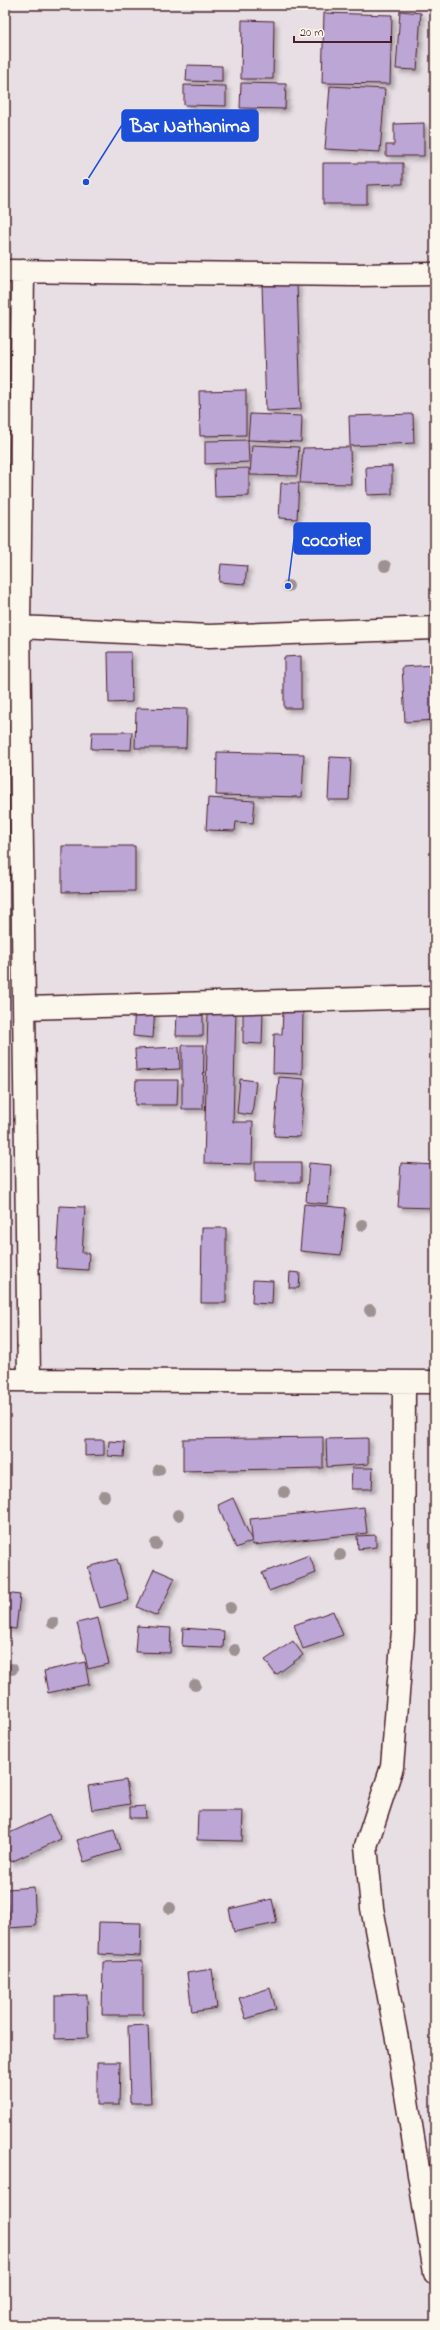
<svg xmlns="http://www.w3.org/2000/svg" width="440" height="2330" viewBox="0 0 440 2330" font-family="'Indie Flower',sans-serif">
<defs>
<filter id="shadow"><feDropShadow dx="3.5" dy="3.5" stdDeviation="2" flood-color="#0004"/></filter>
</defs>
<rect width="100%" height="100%" fill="#e8dfe5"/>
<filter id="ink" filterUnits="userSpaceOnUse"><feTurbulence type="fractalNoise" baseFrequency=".025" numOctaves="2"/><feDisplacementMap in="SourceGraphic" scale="8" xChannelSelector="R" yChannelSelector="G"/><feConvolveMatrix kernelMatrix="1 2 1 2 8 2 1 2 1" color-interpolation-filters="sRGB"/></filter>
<g filter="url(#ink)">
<path fill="#bca6d5" stroke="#4a1f2b" filter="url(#shadow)" d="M 400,11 L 421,13 L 417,70 L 396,69 Z
M 324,13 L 392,15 L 390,84 L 322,83 Z
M 242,20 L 274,21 L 273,79 L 241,79 Z
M 187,65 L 222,66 L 222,82 L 186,81 Z
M 241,83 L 286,84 L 285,109 L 240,108 Z
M 184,85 L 226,86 L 226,106 L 184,105 Z
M 330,86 L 385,89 L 380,152 L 325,149 Z
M 424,123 L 424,156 L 386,156 L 386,145 L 394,145 L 394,124 Z
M 323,163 L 403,163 L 403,184 L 367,185 L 367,204 L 323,204 Z
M 297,283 L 301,409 L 266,411 L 262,284 Z
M 246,390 L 246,435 L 200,436 L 199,391 Z
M 250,414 L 302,416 L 301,442 L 248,440 Z
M 413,414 L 414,443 L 350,446 L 349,416 Z
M 248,440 L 249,462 L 205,464 L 205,441 Z
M 252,445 L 299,447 L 297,476 L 250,475 Z
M 350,447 L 351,484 L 300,483 L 303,448 Z
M 392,466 L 392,494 L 367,495 L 366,467 Z
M 249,468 L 249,496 L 215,497 L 214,469 Z
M 281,483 L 299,483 L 297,519 L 279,518 Z
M 221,564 L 247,566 L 245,584 L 219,582 Z
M 108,652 L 131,652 L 132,702 L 109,703 Z
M 301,656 L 301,708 L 284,708 L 284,657 Z
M 435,665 L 435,720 L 405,722 L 402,667 Z
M 136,708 L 187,709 L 186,748 L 135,748 Z
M 92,732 L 132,732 L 131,750 L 91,749 Z
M 217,752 L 304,754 L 302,797 L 216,795 Z
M 330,757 L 351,758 L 349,800 L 328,800 Z
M 208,798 L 255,801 L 253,823 L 236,822 L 235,831 L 206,830 Z
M 62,846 L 135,846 L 135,891 L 62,892 Z
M 135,1007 L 155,1008 L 153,1038 L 133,1036 Z
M 283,1010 L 303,1010 L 302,1074 L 273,1073 L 274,1034 L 282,1034 Z
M 208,1011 L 236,1011 L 233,1122 L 253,1122 L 252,1164 L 204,1163 Z
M 243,1012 L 263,1012 L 262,1044 L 243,1043 Z
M 177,1013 L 203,1013 L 203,1036 L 176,1036 Z
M 182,1045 L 204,1045 L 203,1109 L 182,1109 Z
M 179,1047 L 180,1069 L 136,1071 L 135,1049 Z
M 279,1077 L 305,1079 L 300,1137 L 274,1136 Z
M 240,1079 L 256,1081 L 252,1115 L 237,1113 Z
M 136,1080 L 178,1080 L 177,1105 L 135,1105 Z
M 255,1162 L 301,1162 L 301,1182 L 255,1182 Z
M 309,1163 L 331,1165 L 328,1204 L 306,1202 Z
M 401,1163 L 435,1165 L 435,1208 L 398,1207 Z
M 304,1204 L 346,1208 L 341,1255 L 300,1251 Z
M 59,1206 L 85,1207 L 82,1253 L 89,1253 L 88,1270 L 56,1268 Z
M 202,1228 L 226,1228 L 226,1303 L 201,1303 Z
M 290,1272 L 300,1273 L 299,1288 L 289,1288 Z
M 253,1280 L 273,1281 L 272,1304 L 252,1303 Z
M 323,1437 L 323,1468 L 183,1471 L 183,1439 Z
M 368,1438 L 368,1464 L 327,1467 L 326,1439 Z
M 85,1440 L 104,1440 L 104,1455 L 85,1456 Z
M 109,1441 L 125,1442 L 124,1457 L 108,1456 Z
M 352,1468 L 373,1468 L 372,1489 L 351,1489 Z
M 233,1498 L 252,1541 L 236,1548 L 218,1505 Z
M 364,1507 L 367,1533 L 253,1545 L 250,1519 Z
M 376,1535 L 376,1547 L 358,1549 L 357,1536 Z
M 309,1555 L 316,1573 L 269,1591 L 262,1573 Z
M 117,1559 L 129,1600 L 100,1608 L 88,1567 Z
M 154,1569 L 175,1578 L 157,1616 L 137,1607 Z
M 5,1593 L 20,1595 L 16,1629 L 5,1628 Z
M 333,1611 L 343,1635 L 303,1649 L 294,1625 Z
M 98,1618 L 109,1664 L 88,1669 L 77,1623 Z
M 137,1626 L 171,1628 L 170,1653 L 135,1652 Z
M 183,1628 L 224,1631 L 223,1648 L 182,1646 Z
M 293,1641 L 303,1655 L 276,1675 L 265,1660 Z
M 85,1662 L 89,1684 L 48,1693 L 44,1671 Z
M 126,1780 L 130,1804 L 92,1810 L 88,1786 Z
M 145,1806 L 146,1818 L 130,1818 L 130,1807 Z
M 198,1811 L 243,1811 L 242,1841 L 197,1840 Z
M 49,1815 L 61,1839 L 11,1862 L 5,1848 L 5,1835 Z
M 114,1829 L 120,1850 L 84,1862 L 77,1840 Z
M 34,1887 L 36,1926 L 9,1928 L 7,1889 Z
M 272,1899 L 277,1923 L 234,1932 L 229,1909 Z
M 99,1922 L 141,1923 L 140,1956 L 98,1954 Z
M 143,1961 L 143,2015 L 102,2015 L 103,1962 Z
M 212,1969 L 217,2008 L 192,2012 L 187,1973 Z
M 270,1988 L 276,2009 L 246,2019 L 239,1998 Z
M 87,1995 L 88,2038 L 55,2039 L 55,1996 Z
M 148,2025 L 151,2103 L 130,2103 L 128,2026 Z
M 97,2062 L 120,2062 L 119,2105 L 97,2105 Z"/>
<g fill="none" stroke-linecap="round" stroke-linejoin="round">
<g stroke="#4a1f2b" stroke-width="25">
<path id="minor" d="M 5,271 L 355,275 L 435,274
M 23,271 L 19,627 L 29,1380
M 19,627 L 209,636 L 435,628
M 25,1008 L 435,997
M 5,1380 L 435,1382
M 404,1382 L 403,1631 L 392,1767 L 366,1846 L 372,1908 L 397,2039 L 435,2273"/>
</g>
<use href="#minor" stroke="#fbf7ec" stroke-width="22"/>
</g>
<g fill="#9d9191">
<circle cx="385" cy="566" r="6"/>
<circle cx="288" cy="586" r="6"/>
<circle cx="362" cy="1225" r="6"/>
<circle cx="370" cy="1310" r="6"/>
<circle cx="159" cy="1470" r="6"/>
<circle cx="284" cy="1492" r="6"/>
<circle cx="104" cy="1496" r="6"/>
<circle cx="178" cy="1515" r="6"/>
<circle cx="156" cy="1544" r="6"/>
<circle cx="340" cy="1555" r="6"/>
<circle cx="230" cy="1608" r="6"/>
<circle cx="53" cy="1623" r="6"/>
<circle cx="235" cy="1650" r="6"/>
<circle cx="12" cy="1669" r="6"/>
<circle cx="195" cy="1685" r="6"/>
<circle cx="170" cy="1908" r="6"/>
</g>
</g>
<path fill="none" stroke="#1d4ed8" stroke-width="1.5" d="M86 182L122 125M288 586L294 539"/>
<g fill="#1d4ed8" stroke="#fbf7ec" stroke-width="1.5">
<circle cx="86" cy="182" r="4"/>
<circle cx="288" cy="586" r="4"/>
</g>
<g fill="#1d4ed8" stroke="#1d4ed8" stroke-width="1.5">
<rect x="122" y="110" width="136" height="31" rx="4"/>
<rect x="294" y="523" width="76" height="31" rx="4"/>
</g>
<g font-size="19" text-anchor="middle" font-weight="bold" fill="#fff">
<text x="190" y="132">Bar Nathanima</text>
<text x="332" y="546">cocotier</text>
</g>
<rect width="440" height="2330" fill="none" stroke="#fbf7ec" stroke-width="20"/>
<rect x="10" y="10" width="420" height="2310" fill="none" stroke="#4a1f2b" stroke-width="1.5" filter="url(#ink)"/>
<path d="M294 36v6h97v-6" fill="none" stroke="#4a1f2b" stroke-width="2"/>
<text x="300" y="36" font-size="12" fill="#4a1f2b" stroke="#fbf7ec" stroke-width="3" paint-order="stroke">20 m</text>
</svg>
